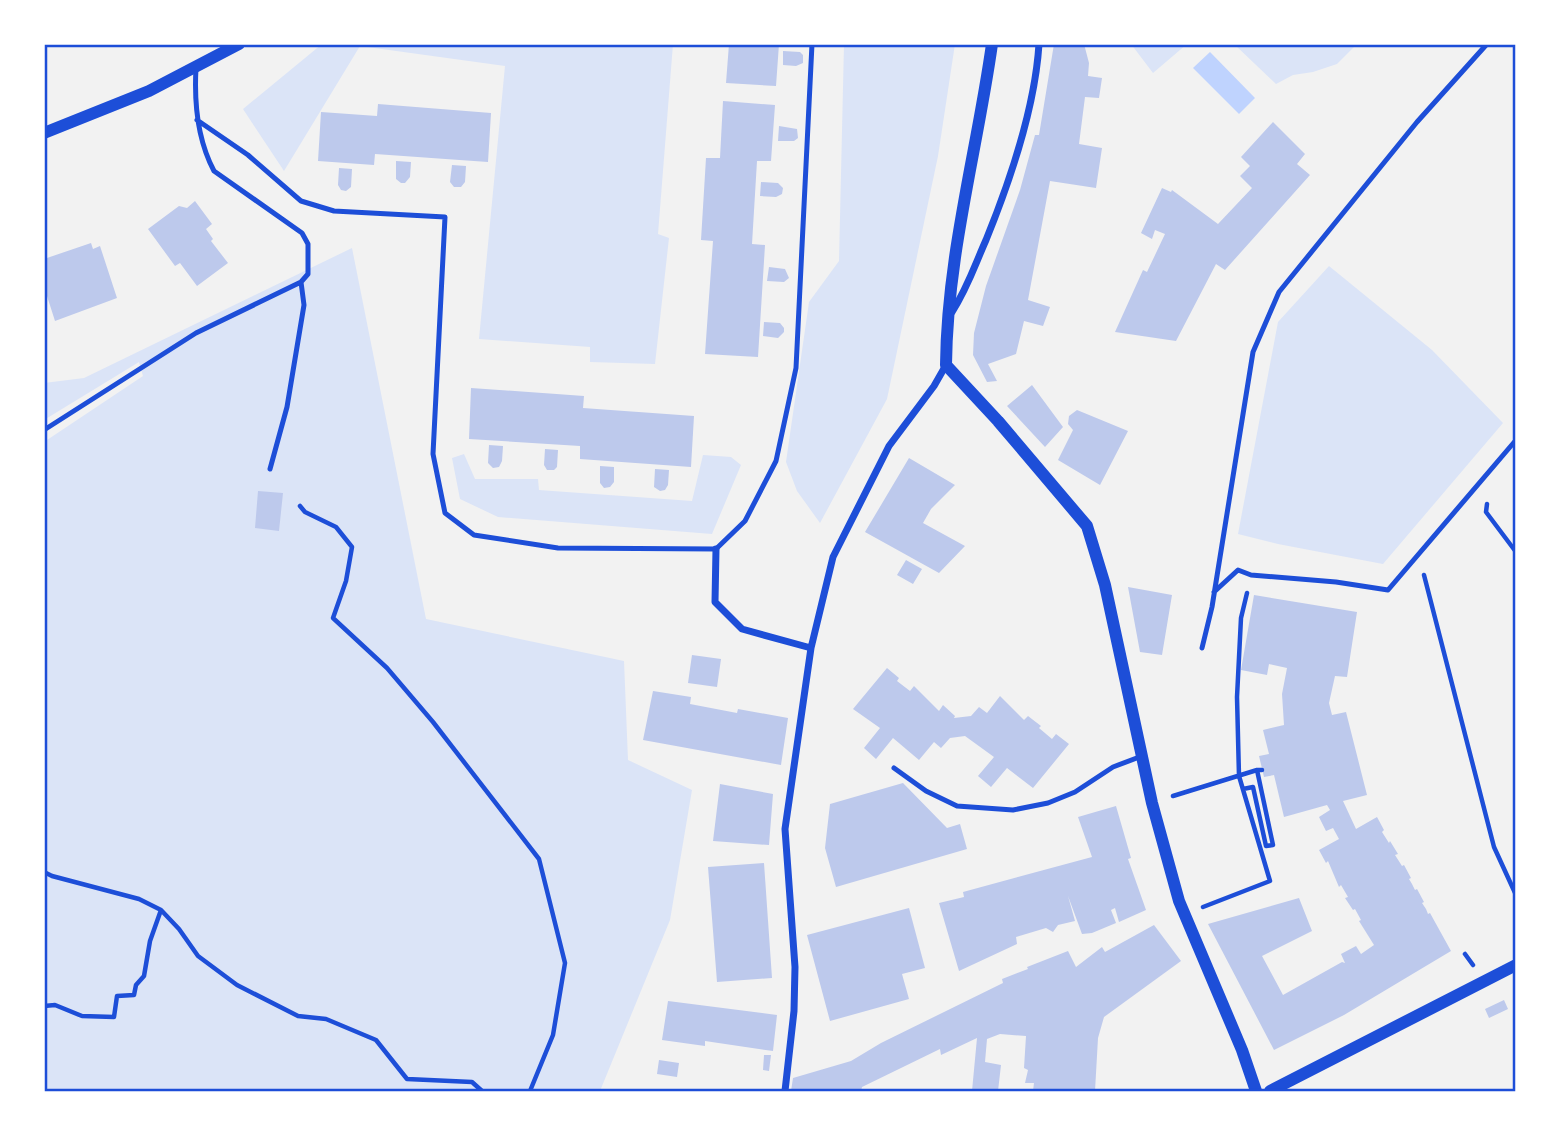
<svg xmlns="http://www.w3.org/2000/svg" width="1560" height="1135" viewBox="0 0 1560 1135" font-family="Ubuntu,sans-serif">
<rect width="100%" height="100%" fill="#f2f2f2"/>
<path fill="#dbe4f7" d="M 322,44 L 673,44 L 658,234 L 669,238 L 655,364 L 590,362 L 590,347 L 479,339 L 505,66 L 360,46 L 284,171 L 243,109 Z
M 844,44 L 955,44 L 938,156 L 887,399 L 820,523 L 797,491 L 786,462 L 809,302 L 839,261 Z
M 1131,44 L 1187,44 L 1153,73 Z
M 1234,44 L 1357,44 L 1337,64 L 1313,72 L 1293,75 L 1276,84 Z
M 352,248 L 426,619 L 624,661 L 628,760 L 692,790 L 670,920 L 600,1091 L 44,1091 L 44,442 L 143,376 L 139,362 L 44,420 L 44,383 L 84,378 Z
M 1329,266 L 1432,350 L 1503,423 L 1383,564 L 1278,544 L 1238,534 L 1278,322 Z
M 464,454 L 475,479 L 538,479 L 539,490 L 692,501 L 703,455 L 731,457 L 741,465 L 712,534 L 498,517 L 460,499 L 452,458 Z"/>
<path fill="#bfd3fe" d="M 1210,52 L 1255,98 L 1239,114 L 1193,68 Z"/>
<path fill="#bdc9ec" d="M 729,44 L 779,44 L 776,86 L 726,83 Z
M 1054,44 L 1084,44 L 1089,63 L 1088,76 L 1102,78 L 1099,98 L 1085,97 L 1079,144 L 1102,148 L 1096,188 L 1050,181 L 1028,300 L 1050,307 L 1043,326 L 1024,321 L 1016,354 L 988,364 L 997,381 L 987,382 L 973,355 L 974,333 L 986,286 L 1020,190 L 1035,135 L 1039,135 Z
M 783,51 L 800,52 L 803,55 L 803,63 L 796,66 L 783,65 Z
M 723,101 L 775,105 L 771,161 L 757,161 L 752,244 L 765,245 L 758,357 L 705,354 L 713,241 L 701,240 L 706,158 L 720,158 Z
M 378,104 L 491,113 L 488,162 L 375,154 L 374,165 L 318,161 L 321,112 L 377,116 Z
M 1273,122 L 1305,154 L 1297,164 L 1310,175 L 1225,270 L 1216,264 L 1176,341 L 1115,332 L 1143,270 L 1147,272 L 1165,234 L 1155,230 L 1152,239 L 1141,233 L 1162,188 L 1171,192 L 1172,190 L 1218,224 L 1252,188 L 1240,176 L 1250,166 L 1241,157 Z
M 779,126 L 797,129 L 798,138 L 794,141 L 778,141 Z
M 396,161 L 411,162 L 410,177 L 405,183 L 401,183 L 396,179 Z
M 452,165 L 466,166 L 465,182 L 461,187 L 454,187 L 450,182 Z
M 339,168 L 352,169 L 351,187 L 346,191 L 341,190 L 338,185 Z
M 761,182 L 778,183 L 783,188 L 782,194 L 776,197 L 760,196 Z
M 195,201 L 212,224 L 206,229 L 213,239 L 211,241 L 228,263 L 197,286 L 180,263 L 175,266 L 148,229 L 179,206 L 187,208 Z
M 91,243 L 93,249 L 100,246 L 117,298 L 55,321 L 47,296 L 44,297 L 44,259 Z
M 769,267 L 785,269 L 789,278 L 784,282 L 767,281 Z
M 764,322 L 780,323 L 784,328 L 784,332 L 778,338 L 763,336 Z
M 1032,385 L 1063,427 L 1045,447 L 1007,406 Z
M 471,388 L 584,396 L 583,408 L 694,416 L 691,467 L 580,459 L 580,446 L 469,439 Z
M 1077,410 L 1128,431 L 1100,485 L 1058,460 L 1073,430 L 1068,424 L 1069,416 Z
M 489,445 L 503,446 L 502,461 L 499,467 L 493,468 L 488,463 Z
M 545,449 L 558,450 L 557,467 L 554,470 L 547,470 L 544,465 Z
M 909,458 L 955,485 L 931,509 L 923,523 L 965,546 L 939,573 L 865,532 Z
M 600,466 L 614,467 L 614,482 L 610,487 L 604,488 L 600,483 Z
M 655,469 L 669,470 L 668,485 L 665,490 L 660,491 L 654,487 Z
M 258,491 L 283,493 L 279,531 L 255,528 Z
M 906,560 L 922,569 L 913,584 L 897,575 Z
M 1128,587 L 1172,595 L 1162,655 L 1140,652 Z
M 1254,595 L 1357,612 L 1347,677 L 1335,676 L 1329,703 L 1332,715 L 1346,712 L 1367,795 L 1343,801 L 1356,829 L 1377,817 L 1384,830 L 1382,832 L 1389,843 L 1390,841 L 1398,854 L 1395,855 L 1402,866 L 1404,865 L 1411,878 L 1409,879 L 1412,884 L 1415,890 L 1417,889 L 1424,902 L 1422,903 L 1426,909 L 1428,914 L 1430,913 L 1451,951 L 1344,1015 L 1274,1050 L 1208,924 L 1299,898 L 1312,931 L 1262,956 L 1283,995 L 1342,962 L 1345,963 L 1341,954 L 1356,946 L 1361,954 L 1374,945 L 1359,921 L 1361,920 L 1355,909 L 1353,910 L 1345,898 L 1348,897 L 1341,885 L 1339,887 L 1328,861 L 1326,863 L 1319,850 L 1339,839 L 1333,828 L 1326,831 L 1319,817 L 1330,810 L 1327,805 L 1284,817 L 1274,775 L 1264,777 L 1259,756 L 1269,754 L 1263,730 L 1284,725 L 1282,694 L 1287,668 L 1269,664 L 1267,675 L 1241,670 Z
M 692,655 L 721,659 L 717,687 L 688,683 Z
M 887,668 L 899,678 L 897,681 L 910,691 L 914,686 L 939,711 L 943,705 L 955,716 L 954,718 L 971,716 L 979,707 L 987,713 L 1000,696 L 1024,720 L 1028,716 L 1041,726 L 1039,728 L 1052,739 L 1056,734 L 1069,744 L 1033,788 L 1007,768 L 991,787 L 978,776 L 994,757 L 965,736 L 950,738 L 941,748 L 934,742 L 919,760 L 893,738 L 876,759 L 864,748 L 880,728 L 853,709 Z
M 653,691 L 691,697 L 690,704 L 737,713 L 738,709 L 788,718 L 781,765 L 643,740 Z
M 903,783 L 947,828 L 960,824 L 967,849 L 836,887 L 825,848 L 830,804 Z
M 720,784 L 773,794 L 769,845 L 713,841 Z
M 1116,806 L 1131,858 L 1128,859 L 1146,910 L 1119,922 L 1115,908 L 1111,910 L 1116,923 L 1092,933 L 1082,934 L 1068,896 L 1075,921 L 1058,925 L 1053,932 L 1046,928 L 1016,937 L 1017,944 L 959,971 L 939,903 L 964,897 L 963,892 L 1092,857 L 1078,817 Z
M 764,863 L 772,978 L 717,982 L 708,867 Z
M 909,908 L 925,968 L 902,974 L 909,999 L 830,1021 L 807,935 Z
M 1154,925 L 1181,961 L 1104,1017 L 1098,1038 L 1095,1091 L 1033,1091 L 1034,1083 L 1025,1083 L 1028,1070 L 1024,1068 L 1026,1036 L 1000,1034 L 987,1039 L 985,1062 L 1001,1065 L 998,1091 L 972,1091 L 977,1038 L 941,1055 L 940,1049 L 862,1087 L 861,1091 L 791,1091 L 793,1078 L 851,1061 L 881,1043 L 1003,983 L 1002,979 L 1028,969 L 1027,967 L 1068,951 L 1076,967 L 1102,947 L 1105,952 Z
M 1504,1000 L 1508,1009 L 1489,1018 L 1485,1009 Z
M 668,1001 L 777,1015 L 773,1051 L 705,1041 L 705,1046 L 662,1040 Z
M 764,1055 L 771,1055 L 769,1071 L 763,1070 Z
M 659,1060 L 679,1063 L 677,1077 L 657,1074 Z"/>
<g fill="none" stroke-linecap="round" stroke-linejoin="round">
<path stroke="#1d4ed8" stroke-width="4.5" d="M 1487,504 L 1486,512 L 1516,552
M 300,506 L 305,512 L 336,527 L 352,547 L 346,581 L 333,618 L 387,668 L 433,722 L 539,859 L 565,963 L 553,1035 L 530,1091
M 1424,575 L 1494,847 L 1516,895
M 1243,789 L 1253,787 L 1266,846 L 1273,845 L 1257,770 L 1262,770
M 1173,796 L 1257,770
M 44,872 L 52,876 L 139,899 L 161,910 L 179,929 L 198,956 L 237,985 L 298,1016 L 326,1019 L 376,1040 L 407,1079 L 472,1082 L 482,1091
M 1203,907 L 1270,881 L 1239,776 L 1237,697 L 1241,618 L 1247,593
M 1465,954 L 1473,965
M 44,1006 L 55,1005 L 82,1016 L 114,1017 L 117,996 L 134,995 L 136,985 L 144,976 L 150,941 L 161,910"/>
<path stroke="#1d4ed8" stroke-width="5" d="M 197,120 L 248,155 L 301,201 L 334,211 L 445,217 L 433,454 L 445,513 L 474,535 L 558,548 L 716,549 L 745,521 L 776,461 L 796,368 L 812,44
M 44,430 L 196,333 L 301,282 L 308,274 L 308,244 L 302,233 L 214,171 C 197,139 194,104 196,68
M 270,469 L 287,407 L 304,305 L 301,282
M 1214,592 L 1238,570 L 1251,575 L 1336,582 L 1388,590 L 1516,440
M 1202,648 L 1212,607 L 1253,352 L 1279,292 L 1417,122 L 1487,44
M 894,768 L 926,791 L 957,806 L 1013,810 L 1048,803 L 1075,792 L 1113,767 L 1142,756"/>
<path stroke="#1d4ed8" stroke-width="7" d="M 952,312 C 968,287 974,267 986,240 C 1010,181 1035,107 1039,44
M 716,549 L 715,602 L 742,629 L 811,648
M 785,1091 L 794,1011 L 795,967 L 785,829 L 811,648 L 833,557 L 889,446 L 934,386 L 946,365"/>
<path stroke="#1d4ed8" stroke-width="12" d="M 992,44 C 977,151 947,256 946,365 L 998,421 L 1087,526 L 1105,585 L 1152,803 L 1179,901 L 1242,1050 L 1256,1091
M 44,133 L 149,91 L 239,44
M 1270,1091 L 1516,965"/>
</g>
<rect width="1560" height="1135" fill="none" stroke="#ffffff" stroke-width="91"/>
<rect x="46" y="46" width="1468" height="1044" fill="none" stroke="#1d4ed8" stroke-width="2.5"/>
</svg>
